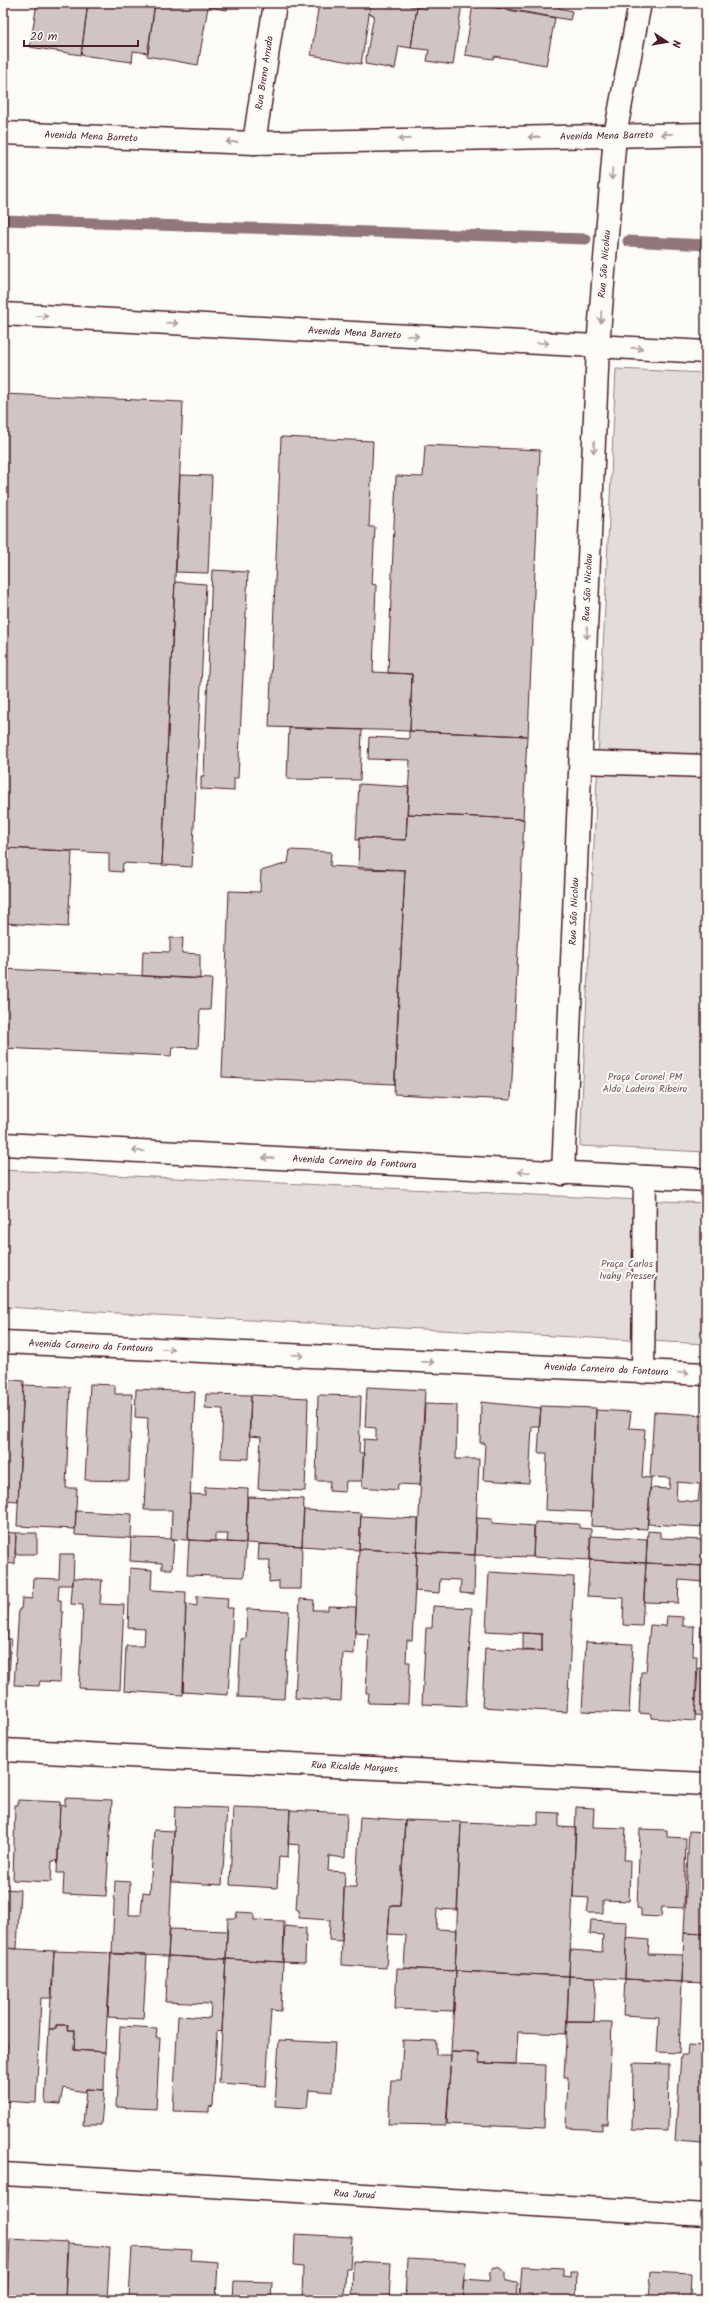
<svg xmlns="http://www.w3.org/2000/svg" width="709" height="2303" viewBox="0 0 709 2303" font-family="Kalam,sans-serif">
<rect width="100%" height="100%" fill="#fdfcf7"/>
<filter id="ink" filterUnits="userSpaceOnUse"><feTurbulence type="fractalNoise" baseFrequency=".025" numOctaves="2"/><feDisplacementMap in="SourceGraphic" scale="8" xChannelSelector="R" yChannelSelector="G"/><feConvolveMatrix kernelMatrix="1 2 1 2 8 2 1 2 1" color-interpolation-filters="sRGB"/></filter>
<g filter="url(#ink)">
<path fill="#e3dcda" stroke="#967e82" d="M 616,369 L 706,373 L 706,1152 L 580,1146 Z
M 3,1170 L 706,1203 L 706,1344 L 3,1307 Z"/>
<g fill="none" stroke-linecap="round" stroke-linejoin="round">
<path stroke="#91777b" stroke-width="11" d="M 3,220 L 586,239
M 628,241 L 706,245"/>
</g>
<path fill="#d0c5c4" stroke="#4a1f2b" fill-rule="evenodd" d="M 37,3 L 88,3 L 81,55 L 30,47 Z
M 88,3 L 155,3 L 148,53 L 133,51 L 132,62 L 81,55 Z
M 155,3 L 228,3 L 227,10 L 208,7 L 198,65 L 147,56 Z
M 319,3 L 371,3 L 361,64 L 311,55 Z
M 371,3 L 411,3 L 410,6 L 417,7 L 411,48 L 399,46 L 395,69 L 365,64 L 374,15 L 369,14 Z
M 428,3 L 462,3 L 453,65 L 427,61 L 429,50 L 411,48 L 417,7 L 427,9 Z
M 473,3 L 560,3 L 559,8 L 572,11 L 570,20 Z
M 473,4 L 555,18 L 546,65 L 494,56 L 493,59 L 465,55 Z
M 3,394 L 183,402 L 162,865 L 123,863 L 122,872 L 109,871 L 109,853 L 3,848 Z
M 281,437 L 373,441 L 369,527 L 375,527 L 372,584 L 376,585 L 373,672 L 412,674 L 410,731 L 269,727 Z
M 425,445 L 540,450 L 528,736 L 410,731 L 412,674 L 388,673 L 396,476 L 423,477 Z
M 180,475 L 212,476 L 208,573 L 176,572 Z
M 212,570 L 248,572 L 238,778 L 234,778 L 234,791 L 201,789 L 201,776 L 204,776 Z
M 175,582 L 206,584 L 192,867 L 162,865 Z
M 289,728 L 362,730 L 360,780 L 287,779 Z
M 409,731 L 527,736 L 523,819 L 407,814 L 410,760 L 368,759 L 369,737 L 409,739 Z
M 359,784 L 409,787 L 406,840 L 359,838 L 359,840 L 356,840 Z
M 407,814 L 524,819 L 511,1100 L 394,1094 L 405,870 L 358,869 L 359,840 L 359,838 L 406,840 Z
M 3,848 L 72,851 L 68,927 L 3,923 Z
M 290,850 L 331,852 L 330,866 L 405,870 L 395,1084 L 222,1077 L 229,891 L 260,892 L 261,871 L 288,863 Z
M 170,938 L 183,938 L 182,953 L 200,954 L 200,979 L 142,976 L 143,951 L 170,952 Z
M 3,969 L 212,979 L 210,1010 L 200,1010 L 198,1048 L 172,1047 L 171,1056 L 3,1048 Z
M 3,1379 L 24,1381 L 18,1501 L 3,1500 Z
M 90,1384 L 115,1385 L 115,1394 L 132,1394 L 129,1481 L 85,1480 Z
M 24,1385 L 70,1387 L 66,1488 L 77,1488 L 75,1529 L 17,1526 Z
M 367,1387 L 425,1390 L 420,1485 L 398,1484 L 397,1490 L 362,1487 L 364,1439 L 376,1440 L 376,1428 L 365,1427 Z
M 136,1389 L 195,1392 L 188,1540 L 171,1539 L 172,1510 L 144,1510 L 148,1418 L 135,1417 Z
M 206,1394 L 251,1395 L 249,1459 L 221,1458 L 223,1409 L 205,1408 Z
M 251,1395 L 308,1398 L 305,1491 L 258,1489 L 261,1437 L 249,1436 Z
M 318,1395 L 361,1396 L 359,1453 L 364,1453 L 362,1481 L 346,1481 L 345,1492 L 329,1491 L 330,1481 L 316,1481 Z
M 481,1402 L 541,1408 L 539,1426 L 532,1426 L 529,1483 L 483,1480 L 485,1443 L 480,1443 Z
M 425,1404 L 457,1405 L 456,1459 L 479,1459 L 475,1555 L 417,1552 Z
M 541,1406 L 596,1408 L 592,1512 L 545,1510 L 547,1453 L 538,1453 Z
M 596,1410 L 631,1412 L 629,1428 L 645,1429 L 642,1477 L 651,1478 L 647,1529 L 591,1526 Z
M 654,1412 L 706,1415 L 706,1527 L 648,1524 L 650,1488 L 669,1489 L 670,1478 L 650,1477 ZM 677,1482 L 700,1484 L 698,1502 L 676,1500 Z
M 205,1487 L 248,1489 L 246,1543 L 227,1542 L 228,1534 L 215,1534 L 215,1541 L 188,1540 L 190,1494 L 205,1495 Z
M 247,1497 L 304,1499 L 302,1546 L 246,1543 Z
M 304,1510 L 361,1513 L 359,1550 L 302,1546 Z
M 76,1511 L 132,1514 L 131,1538 L 75,1535 Z
M 361,1516 L 418,1519 L 417,1552 L 359,1549 Z
M 477,1518 L 492,1519 L 492,1523 L 534,1526 L 533,1557 L 475,1555 Z
M 535,1522 L 579,1524 L 579,1528 L 591,1529 L 590,1560 L 533,1557 Z
M 704,1527 L 706,1527 L 704,1566 L 646,1563 L 648,1531 L 660,1532 L 660,1538 L 703,1540 Z
M 3,1532 L 16,1533 L 15,1564 L 3,1563 Z
M 16,1533 L 37,1533 L 37,1554 L 15,1554 Z
M 590,1536 L 647,1539 L 646,1563 L 590,1560 Z
M 131,1538 L 174,1539 L 172,1569 L 162,1569 L 162,1563 L 130,1561 Z
M 706,1538 L 706,1566 L 704,1566 Z
M 189,1540 L 246,1543 L 244,1577 L 187,1575 Z
M 259,1544 L 302,1546 L 301,1589 L 279,1589 L 279,1581 L 269,1582 L 270,1560 L 258,1560 Z
M 359,1549 L 417,1552 L 412,1640 L 407,1640 L 406,1662 L 410,1662 L 408,1704 L 368,1703 L 369,1693 L 366,1693 L 369,1634 L 355,1633 Z
M 417,1552 L 475,1555 L 474,1594 L 460,1593 L 461,1580 L 440,1579 L 439,1593 L 415,1591 Z
M 60,1554 L 74,1554 L 73,1585 L 59,1585 L 58,1600 L 61,1600 L 61,1612 L 63,1612 L 60,1682 L 40,1681 L 39,1686 L 14,1685 L 19,1609 L 21,1609 L 22,1598 L 32,1599 L 33,1578 L 59,1579 Z
M 590,1560 L 646,1563 L 642,1626 L 623,1625 L 624,1598 L 587,1596 Z
M 646,1563 L 704,1566 L 703,1582 L 679,1580 L 678,1603 L 644,1602 Z
M 704,1566 L 706,1566 L 706,1590 L 703,1590 Z
M 130,1568 L 152,1570 L 151,1590 L 186,1592 L 183,1695 L 124,1691 L 126,1646 L 144,1646 L 145,1629 L 128,1628 Z
M 489,1572 L 574,1577 L 567,1712 L 482,1707 L 485,1648 L 542,1651 L 542,1634 L 486,1631 Z
M 73,1578 L 102,1580 L 100,1604 L 124,1605 L 120,1690 L 79,1688 L 83,1605 L 71,1604 Z
M 197,1596 L 228,1598 L 227,1608 L 233,1608 L 228,1695 L 183,1692 L 186,1604 L 197,1606 Z
M 300,1599 L 314,1600 L 313,1610 L 328,1610 L 328,1606 L 356,1607 L 354,1654 L 343,1653 L 341,1701 L 295,1698 Z
M 433,1606 L 472,1608 L 466,1706 L 422,1704 L 426,1628 L 432,1628 Z
M 3,1607 L 8,1607 L 7,1639 L 11,1639 L 9,1684 L 3,1684 Z
M 247,1609 L 289,1611 L 284,1699 L 238,1697 L 241,1639 L 246,1638 Z
M 702,1611 L 706,1611 L 706,1641 L 700,1641 Z
M 667,1616 L 683,1617 L 683,1626 L 694,1626 L 693,1656 L 697,1656 L 695,1721 L 651,1718 L 651,1714 L 639,1713 L 641,1672 L 646,1672 L 650,1625 L 666,1626 Z
M 523,1633 L 542,1634 L 542,1651 L 523,1651 Z
M 586,1642 L 633,1644 L 629,1713 L 582,1711 Z
M 698,1668 L 706,1669 L 706,1716 L 695,1715 Z
M 65,1798 L 112,1800 L 106,1896 L 63,1894 L 64,1873 L 57,1873 L 60,1805 L 65,1806 Z
M 18,1800 L 60,1802 L 58,1861 L 52,1861 L 51,1882 L 13,1880 L 15,1805 L 18,1805 Z
M 175,1806 L 227,1808 L 222,1885 L 172,1882 Z
M 233,1807 L 290,1809 L 288,1857 L 279,1856 L 277,1888 L 230,1885 Z
M 576,1807 L 594,1808 L 593,1827 L 626,1828 L 624,1860 L 630,1860 L 629,1901 L 603,1900 L 603,1913 L 587,1913 L 589,1898 L 573,1897 Z
M 290,1810 L 347,1813 L 345,1858 L 329,1856 L 328,1871 L 345,1872 L 342,1941 L 329,1940 L 330,1920 L 299,1918 L 299,1910 L 296,1910 L 300,1845 L 288,1844 Z
M 538,1812 L 559,1813 L 559,1827 L 576,1828 L 569,1976 L 455,1971 L 461,1822 L 538,1825 Z
M 360,1817 L 405,1820 L 400,1906 L 390,1906 L 386,1968 L 341,1965 L 344,1887 L 356,1887 Z
M 405,1820 L 461,1822 L 457,1910 L 437,1909 L 436,1929 L 457,1930 L 455,1971 L 404,1968 L 406,1935 L 388,1934 L 390,1906 L 400,1906 Z
M 640,1829 L 667,1830 L 667,1837 L 686,1838 L 684,1908 L 662,1907 L 661,1917 L 641,1916 L 641,1909 L 637,1908 Z
M 154,1830 L 174,1831 L 168,1956 L 112,1954 L 115,1881 L 130,1882 L 129,1915 L 141,1915 L 143,1892 L 150,1893 Z
M 689,1831 L 706,1832 L 706,1934 L 684,1933 Z
M 3,1889 L 20,1890 L 17,1949 L 3,1948 Z
M 237,1912 L 254,1913 L 254,1920 L 284,1921 L 283,1962 L 226,1959 L 228,1918 L 236,1918 Z
M 591,1920 L 627,1922 L 625,1979 L 569,1976 L 570,1950 L 602,1952 L 603,1935 L 590,1934 Z
M 285,1926 L 306,1928 L 305,1963 L 283,1962 Z
M 170,1929 L 227,1931 L 226,1959 L 168,1956 Z
M 684,1933 L 706,1934 L 706,1983 L 682,1982 Z
M 626,1938 L 649,1940 L 648,1954 L 683,1955 L 682,1982 L 625,1979 Z
M 3,1948 L 54,1951 L 52,1998 L 41,1998 L 36,2103 L 3,2101 L 3,2056 L 6,2056 L 7,2043 L 3,2043 Z
M 54,1951 L 111,1953 L 105,2052 L 74,2050 L 75,2030 L 67,2030 L 68,2025 L 56,2025 L 56,2029 L 49,2029 Z
M 111,1953 L 147,1955 L 143,2019 L 108,2017 Z
M 168,1956 L 226,1959 L 222,2032 L 217,2031 L 213,2106 L 209,2107 L 209,2112 L 173,2111 L 178,2016 L 210,2018 L 211,2004 L 166,2002 Z
M 226,1959 L 283,1962 L 281,2011 L 271,2010 L 266,2086 L 219,2083 Z
M 397,1968 L 456,1971 L 454,2011 L 395,2009 Z
M 456,1971 L 569,1976 L 566,2034 L 518,2032 L 516,2064 L 479,2063 L 479,2053 L 451,2052 Z
M 569,1976 L 596,1977 L 594,2022 L 567,2022 Z
M 625,1979 L 682,1982 L 679,2053 L 657,2052 L 659,2017 L 623,2015 Z
M 567,2022 L 612,2023 L 608,2124 L 602,2124 L 602,2130 L 566,2128 L 568,2077 L 564,2077 Z
M 56,2025 L 68,2025 L 67,2030 L 75,2030 L 74,2050 L 105,2052 L 104,2090 L 86,2089 L 85,2092 L 63,2088 L 60,2104 L 45,2103 L 49,2029 L 56,2029 Z
M 120,2026 L 157,2028 L 156,2038 L 160,2038 L 156,2109 L 116,2107 Z
M 279,2040 L 335,2043 L 332,2092 L 309,2090 L 307,2108 L 275,2106 Z
M 403,2040 L 436,2041 L 436,2055 L 451,2055 L 446,2125 L 388,2124 L 391,2080 L 401,2080 Z
M 688,2045 L 706,2046 L 706,2146 L 702,2143 L 675,2141 L 681,2055 L 687,2055 Z
M 451,2052 L 479,2053 L 479,2063 L 546,2065 L 544,2128 L 447,2124 Z
M 633,2063 L 669,2064 L 668,2131 L 632,2130 Z
M 86,2089 L 104,2090 L 101,2125 L 83,2125 Z
M 295,2234 L 352,2237 L 350,2268 L 346,2268 L 344,2300 L 302,2300 L 303,2267 L 294,2266 Z
M 10,2239 L 68,2242 L 65,2300 L 7,2300 Z
M 67,2244 L 110,2247 L 107,2300 L 65,2300 Z
M 132,2247 L 192,2250 L 191,2260 L 218,2262 L 216,2300 L 121,2300 L 122,2298 L 129,2298 Z
M 407,2259 L 466,2262 L 463,2300 L 405,2300 Z
M 353,2261 L 391,2263 L 389,2300 L 352,2300 Z
M 522,2266 L 563,2268 L 563,2276 L 570,2277 L 570,2272 L 577,2272 L 576,2300 L 532,2300 L 532,2294 L 520,2294 Z
M 494,2267 L 501,2268 L 505,2272 L 505,2282 L 518,2283 L 517,2300 L 463,2300 L 465,2279 L 489,2281 L 490,2272 Z
M 651,2271 L 691,2273 L 690,2300 L 649,2300 Z
M 234,2281 L 272,2282 L 271,2300 L 233,2300 Z"/>
<g fill="none" stroke-linecap="round" stroke-linejoin="round">
<g stroke="#4a1f2b" stroke-width="25">
<g id="minor">
<path id="s1" d="M 3,133 L 254,143 L 706,134"/>
<path id="s2" d="M 254,143 L 275,3"/>
<path id="s3" d="M 3,314 L 706,352"/>
<path d="M 581,762 L 706,766"/>
<path id="s4" d="M 563,1174 L 598,346 L 615,135 L 640,3"/>
<path id="s5" d="M 3,1750 L 706,1784"/>
<path id="s6" d="M 3,2174 L 706,2215"/>
</g>
</g>
<g stroke="#4a1f2b" stroke-width="25">
<g id="secondary">
<path id="s7" d="M 3,1144 L 706,1180"/>
<path id="s8" d="M 3,1342 L 706,1374"/>
<path d="M 643,1372 L 645,1177"/>
</g>
</g>
<use href="#minor" stroke="#fdfcf7" stroke-width="22"/>
<use href="#secondary" stroke="#fdfcf7" stroke-width="22"/>
</g>
<defs><path id="oneway-shaft" d="M-6 0H5M1.5-3L5.5 0L1.5 3" fill="none" stroke-width="1.6" stroke-linecap="round" stroke-linejoin="round"/></defs>
<g stroke="#ac999b">
<use href="#oneway-shaft" transform="translate(667 134) rotate(179)"/>
<use href="#oneway-shaft" transform="translate(534 137) rotate(179)"/>
<use href="#oneway-shaft" transform="translate(404 139) rotate(179)"/>
<use href="#oneway-shaft" transform="translate(232 142) rotate(-178)"/>
<use href="#oneway-shaft" transform="translate(612 174) rotate(94)"/>
<use href="#oneway-shaft" transform="translate(42 316) rotate(3)"/>
<use href="#oneway-shaft" transform="translate(601 317) rotate(94)"/>
<use href="#oneway-shaft" transform="translate(172 323) rotate(3)"/>
<use href="#oneway-shaft" transform="translate(413 336) rotate(3)"/>
<use href="#oneway-shaft" transform="translate(543 343) rotate(3)"/>
<use href="#oneway-shaft" transform="translate(637 348) rotate(3)"/>
<use href="#oneway-shaft" transform="translate(594 447) rotate(92)"/>
<use href="#oneway-shaft" transform="translate(587 633) rotate(92)"/>
<use href="#oneway-shaft" transform="translate(138 1151) rotate(-177)"/>
<use href="#oneway-shaft" transform="translate(268 1158) rotate(-177)"/>
<use href="#oneway-shaft" transform="translate(524 1172) rotate(-177)"/>
<use href="#oneway-shaft" transform="translate(168 1349) rotate(3)"/>
<use href="#oneway-shaft" transform="translate(298 1355) rotate(3)"/>
<use href="#oneway-shaft" transform="translate(428 1362) rotate(3)"/>
<use href="#oneway-shaft" transform="translate(683 1373) rotate(2)"/>
</g>
</g>
<g text-anchor="middle" dominant-baseline="central" stroke-width="4" stroke-linejoin="round" paint-order="stroke">
<g font-size="10" fill="#4a1f2b" stroke="#fdfcf7">
<text stroke="none"><textPath href="#s2" startOffset="71">Rua Breno Arruda</textPath></text>
<text stroke="none"><textPath href="#s1" startOffset="604">Avenida Mena Barreto</textPath></text>
<text stroke="none"><textPath href="#s1" startOffset="88">Avenida Mena Barreto</textPath></text>
<text stroke="none"><textPath href="#s4" startOffset="911">Rua São Nicolau</textPath></text>
<text stroke="none"><textPath href="#s3" startOffset="352">Avenida Mena Barreto</textPath></text>
<text stroke="none"><textPath href="#s4" startOffset="587">Rua São Nicolau</textPath></text>
<text stroke="none"><textPath href="#s4" startOffset="263">Rua São Nicolau</textPath></text>
<text stroke="none"><textPath href="#s7" startOffset="352">Avenida Carneiro da Fontoura</textPath></text>
<text stroke="none"><textPath href="#s8" startOffset="88">Avenida Carneiro da Fontoura</textPath></text>
<text stroke="none"><textPath href="#s8" startOffset="604">Avenida Carneiro da Fontoura</textPath></text>
<text stroke="none"><textPath href="#s5" startOffset="352">Rua Ricalde Marques</textPath></text>
<text stroke="none"><textPath href="#s6" startOffset="352">Rua Juruá</textPath></text>
</g>
<g font-size="10" fill="#704e57" stroke="#fdfcf7">
<text x="645" y="1077">Praça Coronel PM<tspan x="645" dy="12">Aldo Ladeira Ribeiro</tspan></text>
<text x="627" y="1264">Praça Carlos<tspan x="627" dy="12">Ivahy Presser</tspan></text>
</g>
</g>
<rect width="709" height="2303" fill="none" stroke="#fdfcf7" stroke-width="16"/>
<rect x="8" y="8" width="693" height="2287" fill="none" stroke="#4a1f2b" stroke-width="1.5" filter="url(#ink)"/>
<g transform="translate(667 42) rotate(102)" stroke="#fdfcf7" stroke-width="3" paint-order="stroke">
<path d="M0-3L7 15L0 10L-7 15Z" fill="#4a1f2b"/>
<text y="-6" font-size="11" font-weight="bold" text-anchor="middle" fill="#4a1f2b">N</text>
</g>
<path d="M24 40v6h114v-6" fill="none" stroke="#4a1f2b" stroke-width="2"/>
<text x="30" y="40" font-size="12" fill="#4a1f2b" stroke="#fdfcf7" stroke-width="3" paint-order="stroke">20 m</text>
</svg>
